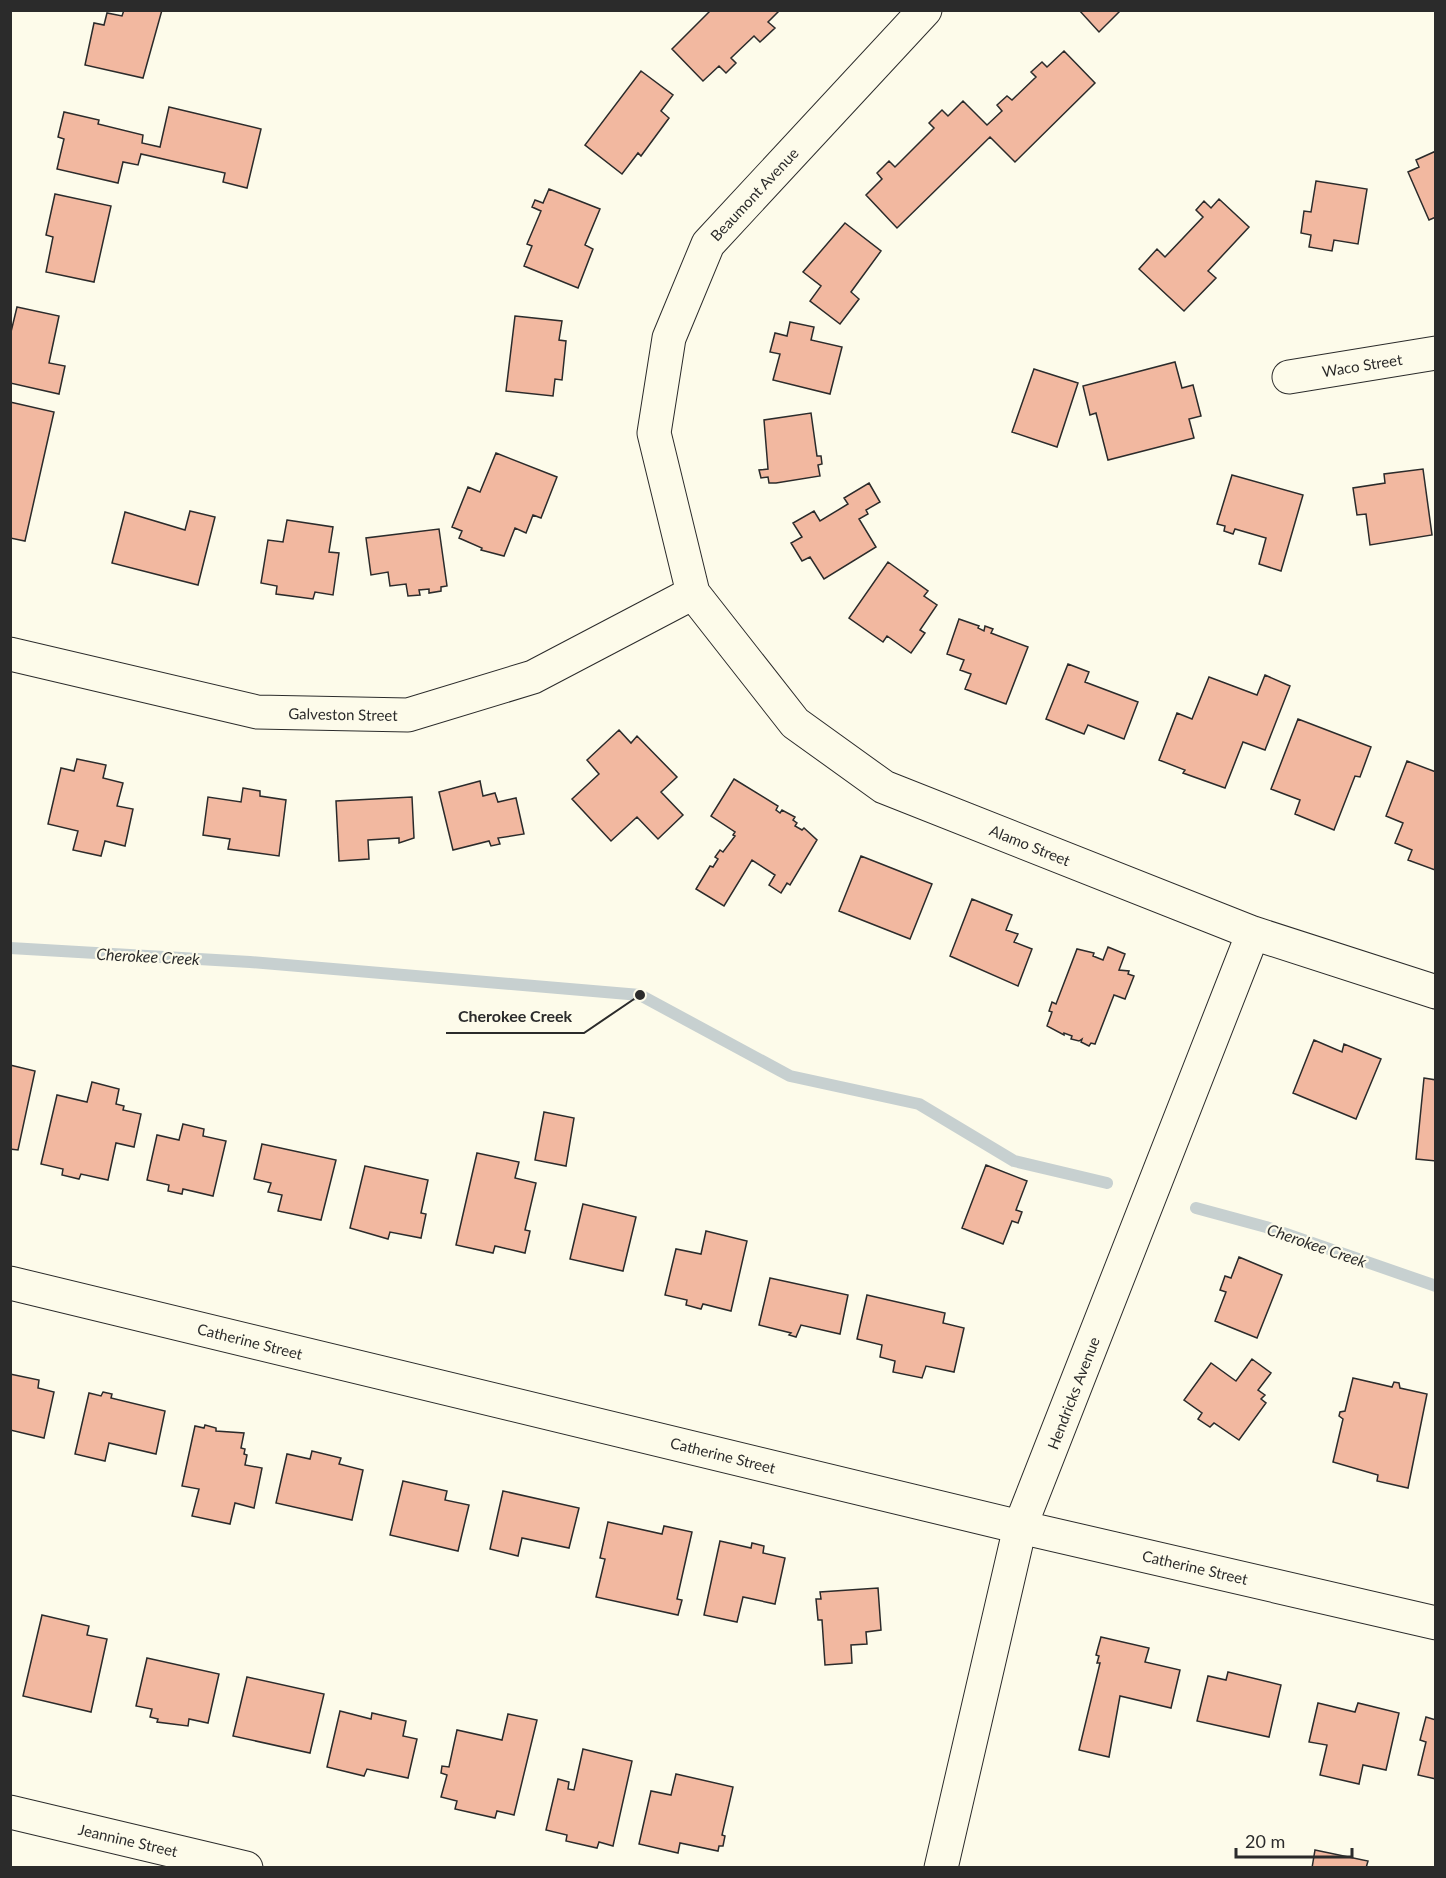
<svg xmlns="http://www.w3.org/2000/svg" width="1446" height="1878" viewBox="0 0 1446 1878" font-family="Lato,sans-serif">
<rect width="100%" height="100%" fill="#fdfbea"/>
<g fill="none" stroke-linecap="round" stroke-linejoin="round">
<path stroke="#c7d0d0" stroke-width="12" d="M 10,948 L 250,962 L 640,995 L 790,1076 L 919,1104 L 1014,1161 L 1107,1183
M 1196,1208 L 1266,1227 L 1436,1286"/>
</g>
<path fill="#f2b8a0" stroke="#2b2b2b" stroke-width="1.5" d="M 124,10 L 162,10 L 143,78 L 85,65 L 94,23 L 104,25 L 107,13 L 122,16 Z
M 711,10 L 780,10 L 768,22 L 775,28 L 760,42 L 754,36 L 731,58 L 736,63 L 726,73 L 719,66 L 703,81 L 672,49 Z
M 1079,10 L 1121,10 L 1099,32 Z
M 1064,51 L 1095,83 L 1015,162 L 990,137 L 897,228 L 866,195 L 882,179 L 877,173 L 889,161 L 895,167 L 934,128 L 929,123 L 942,110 L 948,116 L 963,101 L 987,125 L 1002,111 L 997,105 L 1007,96 L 1012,100 L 1036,77 L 1031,72 L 1042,62 L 1047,67 Z
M 641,71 L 673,95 L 661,111 L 669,118 L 641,156 L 638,153 L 622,174 L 585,145 Z
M 169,107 L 261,129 L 247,188 L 223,182 L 225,173 L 141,154 L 138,165 L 123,162 L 118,183 L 57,169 L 64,139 L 58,137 L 64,112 L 99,120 L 98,124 L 143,135 L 142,143 L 160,147 Z
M 1436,151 L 1436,217 L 1429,220 L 1408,172 L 1419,167 L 1416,160 Z
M 1316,181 L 1367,189 L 1358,244 L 1334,240 L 1332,251 L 1309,247 L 1311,235 L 1301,233 L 1304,211 L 1311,212 Z
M 549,189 L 600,209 L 585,245 L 593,249 L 578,288 L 524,266 L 532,246 L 527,244 L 541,211 L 532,207 L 535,200 L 543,203 Z
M 55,194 L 111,206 L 94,282 L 46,272 L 53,237 L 46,235 Z
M 1219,199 L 1249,227 L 1208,271 L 1216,278 L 1184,311 L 1139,269 L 1157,249 L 1165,257 L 1203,217 L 1196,210 L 1204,201 L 1211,208 Z
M 845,223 L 881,251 L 851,292 L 859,299 L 840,324 L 810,301 L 821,286 L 803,272 Z
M 17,307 L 59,316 L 49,363 L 65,366 L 59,394 L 10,383 L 10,336 Z
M 515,316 L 562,321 L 559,340 L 566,341 L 562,380 L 555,379 L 553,396 L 506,391 Z
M 790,322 L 814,327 L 811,340 L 842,347 L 830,394 L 773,380 L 780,354 L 770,352 L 775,333 L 787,336 Z
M 1175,362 L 1182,388 L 1193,385 L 1201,416 L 1189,419 L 1194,438 L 1108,460 L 1096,413 L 1090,415 L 1083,386 Z
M 1034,369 L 1078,383 L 1057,447 L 1012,432 Z
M 10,402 L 54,412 L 25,541 L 10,538 Z
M 811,413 L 817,456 L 821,456 L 822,464 L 818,465 L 820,476 L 776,483 L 769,483 L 768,477 L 761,478 L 759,470 L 768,469 L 764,420 Z
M 496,453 L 557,477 L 541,518 L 533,515 L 526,533 L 515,528 L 504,556 L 481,550 L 482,548 L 459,538 L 462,531 L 452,527 L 468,487 L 480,492 Z
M 1423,469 L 1432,535 L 1370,545 L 1366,514 L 1357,515 L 1353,488 L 1385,483 L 1384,474 Z
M 1232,475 L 1303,495 L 1281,571 L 1259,564 L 1266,538 L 1235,529 L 1233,534 L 1224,531 L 1225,526 L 1217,524 Z
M 869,483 L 880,502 L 866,510 L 868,514 L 859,519 L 876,547 L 824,579 L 810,557 L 802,561 L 791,543 L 802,537 L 793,523 L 814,511 L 820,521 L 848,504 L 844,498 Z
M 190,511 L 215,517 L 198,585 L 112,563 L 125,512 L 185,530 Z
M 287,520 L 333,527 L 329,552 L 339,553 L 333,595 L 315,592 L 313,599 L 276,594 L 277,586 L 261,583 L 268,540 L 283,542 Z
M 439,529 L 447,586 L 441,587 L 441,591 L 429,593 L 429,589 L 419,590 L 420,595 L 408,596 L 406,584 L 390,586 L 388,572 L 371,575 L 366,538 Z
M 888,562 L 928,591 L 924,596 L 937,605 L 920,630 L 925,633 L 911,653 L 887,636 L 883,642 L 849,618 Z
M 959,619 L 979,626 L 978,628 L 984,631 L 985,626 L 993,629 L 991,633 L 1028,647 L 1006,704 L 965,689 L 971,674 L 960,670 L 964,660 L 947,654 Z
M 1068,664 L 1089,672 L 1085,682 L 1138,702 L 1124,739 L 1088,725 L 1084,734 L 1046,719 Z
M 1265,675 L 1290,686 L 1265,750 L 1243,742 L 1225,788 L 1183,773 L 1185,770 L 1159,760 L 1177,713 L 1192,719 L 1209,677 L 1257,695 Z
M 1298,719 L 1371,747 L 1360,777 L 1355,776 L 1334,830 L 1295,814 L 1300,800 L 1271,789 Z
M 619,730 L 631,743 L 637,736 L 677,777 L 661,792 L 683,815 L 658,839 L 637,817 L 611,841 L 572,799 L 599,774 L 587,760 Z
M 77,759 L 106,765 L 103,778 L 123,783 L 117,806 L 133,809 L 125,846 L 105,841 L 101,856 L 73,850 L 78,831 L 48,824 L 61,768 L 74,771 Z
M 1407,761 L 1436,772 L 1435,870 L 1408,860 L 1412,850 L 1395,843 L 1403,823 L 1386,816 Z
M 734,779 L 778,806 L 776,810 L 780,813 L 782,810 L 795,817 L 793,820 L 797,823 L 795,826 L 802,830 L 804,828 L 817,840 L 790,885 L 787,883 L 781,893 L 769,885 L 775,875 L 752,860 L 724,906 L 696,889 L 710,866 L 713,867 L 718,859 L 715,857 L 720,850 L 723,852 L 735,836 L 733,835 L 735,832 L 711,816 Z
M 480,781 L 483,796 L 495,793 L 498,802 L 516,798 L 524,834 L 498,838 L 500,844 L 491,846 L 489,841 L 453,850 L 439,792 Z
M 243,788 L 260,791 L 260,796 L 286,800 L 279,856 L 228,849 L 230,839 L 203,835 L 208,797 L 241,802 Z
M 412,797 L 414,838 L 399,843 L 399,838 L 368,840 L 369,859 L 339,861 L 336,801 Z
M 861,856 L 932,884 L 910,939 L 839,911 Z
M 972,899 L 1012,915 L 1006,930 L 1018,934 L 1014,942 L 1032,949 L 1018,986 L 950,956 Z
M 1108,947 L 1125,954 L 1119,970 L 1129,971 L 1128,974 L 1134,976 L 1125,999 L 1114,995 L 1095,1044 L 1091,1043 L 1089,1046 L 1081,1042 L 1082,1039 L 1079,1041 L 1071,1039 L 1072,1036 L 1064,1033 L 1064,1035 L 1047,1026 L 1052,1012 L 1049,1011 L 1052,1002 L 1056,1004 L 1077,949 L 1094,953 L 1093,956 L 1103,960 Z
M 1314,1040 L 1342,1052 L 1344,1044 L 1381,1059 L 1356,1119 L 1293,1093 Z
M 10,1065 L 35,1071 L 18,1150 L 10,1149 Z
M 1424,1078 L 1436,1080 L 1436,1161 L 1416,1159 Z
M 92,1082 L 119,1089 L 116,1104 L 124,1106 L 123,1110 L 141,1114 L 134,1147 L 116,1143 L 108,1180 L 81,1174 L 79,1179 L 62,1175 L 63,1169 L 41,1164 L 57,1095 L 87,1102 Z
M 544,1112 L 574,1118 L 566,1166 L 535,1160 Z
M 183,1124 L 204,1129 L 203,1136 L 226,1141 L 213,1196 L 183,1189 L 182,1194 L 168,1191 L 169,1185 L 147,1180 L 157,1135 L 179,1140 Z
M 262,1144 L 336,1160 L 321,1220 L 278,1211 L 282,1195 L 268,1192 L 271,1183 L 254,1179 Z
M 477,1153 L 519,1162 L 515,1178 L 536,1183 L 525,1230 L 530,1231 L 525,1253 L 495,1246 L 493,1253 L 456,1245 Z
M 986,1165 L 1027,1181 L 1016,1210 L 1022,1212 L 1018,1223 L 1012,1221 L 1003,1244 L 962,1228 Z
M 365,1166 L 428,1180 L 421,1213 L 426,1214 L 421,1238 L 390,1232 L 388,1239 L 350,1228 Z
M 583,1204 L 636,1217 L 623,1271 L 570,1259 Z
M 706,1231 L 747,1241 L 731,1311 L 703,1304 L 701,1309 L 686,1305 L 687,1300 L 665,1295 L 676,1249 L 701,1254 Z
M 1239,1257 L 1282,1275 L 1257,1338 L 1215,1321 L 1226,1292 L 1220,1290 L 1225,1276 L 1231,1278 Z
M 770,1278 L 848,1295 L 840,1334 L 801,1325 L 796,1337 L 789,1335 L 791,1333 L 759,1325 Z
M 867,1295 L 945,1313 L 943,1323 L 964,1328 L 954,1372 L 926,1366 L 922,1378 L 893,1372 L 895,1361 L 880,1357 L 882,1345 L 857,1339 Z
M 1252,1359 L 1271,1373 L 1258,1390 L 1265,1395 L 1261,1399 L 1266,1403 L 1239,1440 L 1214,1423 L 1210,1427 L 1198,1419 L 1202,1413 L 1184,1400 L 1211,1363 L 1236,1381 Z
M 10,1374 L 39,1380 L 38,1388 L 54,1392 L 44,1438 L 10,1430 Z
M 1353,1378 L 1392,1387 L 1394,1382 L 1399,1383 L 1400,1388 L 1427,1394 L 1408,1488 L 1377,1481 L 1378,1475 L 1333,1462 L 1343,1419 L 1339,1416 L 1340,1412 L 1345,1411 Z
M 103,1392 L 112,1394 L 111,1398 L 165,1411 L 156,1454 L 109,1443 L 105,1461 L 75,1454 L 89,1393 L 101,1396 Z
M 205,1425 L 216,1428 L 216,1431 L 244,1433 L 241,1448 L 245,1449 L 244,1454 L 247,1455 L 245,1465 L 262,1468 L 254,1508 L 235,1503 L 230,1524 L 192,1516 L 199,1489 L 182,1486 L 195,1426 L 204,1428 Z
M 312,1451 L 341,1458 L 339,1464 L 363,1470 L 352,1520 L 276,1503 L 287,1454 L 310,1459 Z
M 403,1481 L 447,1491 L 445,1500 L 469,1505 L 458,1551 L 390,1535 Z
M 503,1491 L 579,1508 L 569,1548 L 522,1538 L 518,1556 L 490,1549 Z
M 608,1522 L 662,1534 L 664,1526 L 692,1532 L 677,1599 L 682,1600 L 678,1615 L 596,1597 L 605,1559 L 600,1558 Z
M 720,1541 L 751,1548 L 752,1543 L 764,1546 L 763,1553 L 785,1558 L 775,1604 L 743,1597 L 737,1622 L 704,1615 Z
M 878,1588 L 881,1630 L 866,1632 L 867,1644 L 851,1645 L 852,1663 L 825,1665 L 822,1620 L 818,1620 L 816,1599 L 821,1599 L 820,1592 Z
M 42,1615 L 89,1626 L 87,1635 L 107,1639 L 91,1712 L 23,1696 Z
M 1101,1637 L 1149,1648 L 1145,1662 L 1180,1670 L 1171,1708 L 1120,1696 L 1109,1757 L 1079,1750 L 1100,1663 L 1097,1663 L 1099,1656 L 1096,1655 Z
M 147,1658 L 219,1674 L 208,1723 L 189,1719 L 188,1726 L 157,1722 L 158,1719 L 150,1717 L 152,1709 L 136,1706 Z
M 1228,1672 L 1281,1685 L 1269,1737 L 1197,1721 L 1208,1676 L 1226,1680 Z
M 247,1677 L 324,1694 L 310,1753 L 233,1736 Z
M 1318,1703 L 1355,1712 L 1358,1703 L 1399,1713 L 1386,1770 L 1363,1765 L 1359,1784 L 1320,1775 L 1327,1745 L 1309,1742 Z
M 340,1711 L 371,1719 L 372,1713 L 406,1721 L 403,1736 L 417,1739 L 408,1778 L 367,1769 L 364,1776 L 327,1767 Z
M 508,1714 L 537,1720 L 514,1815 L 497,1811 L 495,1818 L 455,1809 L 457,1801 L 441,1797 L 447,1775 L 441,1773 L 442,1766 L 449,1767 L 457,1730 L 502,1740 Z
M 1426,1717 L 1436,1720 L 1436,1779 L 1418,1775 L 1426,1742 L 1420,1740 Z
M 583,1749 L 632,1761 L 613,1846 L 599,1842 L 597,1848 L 566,1841 L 567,1835 L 546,1830 L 558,1779 L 569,1782 L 568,1789 L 574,1790 Z
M 676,1774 L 733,1787 L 722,1835 L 725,1836 L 723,1846 L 719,1846 L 718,1851 L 680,1843 L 678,1853 L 639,1844 L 651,1791 L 671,1795 Z
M 1315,1850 L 1368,1861 L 1366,1868 L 1312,1868 Z"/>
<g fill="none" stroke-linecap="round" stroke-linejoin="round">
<g stroke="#2b2b2b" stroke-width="35">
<path id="street" d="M 925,10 L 708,244 L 669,338 L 654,433 L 693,593 L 795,723 L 884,787 L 1253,933 L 1436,992
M 1289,377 L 1436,353
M 10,654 L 257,712 L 408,715 L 533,677 L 693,593
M 10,1283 L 1020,1527 L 1436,1623
M 10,1812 L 246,1868
M 941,1868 L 1020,1527 L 1253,933"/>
</g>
<use href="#street" stroke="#fdfbea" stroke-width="33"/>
</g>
<g text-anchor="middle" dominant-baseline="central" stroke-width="4.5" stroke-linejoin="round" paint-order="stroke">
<g font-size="15" fill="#2b2b2b" stroke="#fdfbea">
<text transform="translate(754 194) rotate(-47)">Beaumont Avenue</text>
<text transform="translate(1362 365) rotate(-9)">Waco Street</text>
<text transform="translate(343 714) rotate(1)">Galveston Street</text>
<text transform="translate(1030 845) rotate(22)">Alamo Street</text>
<text transform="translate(250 1341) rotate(14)">Catherine Street</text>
<text transform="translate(1073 1393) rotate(-69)">Hendricks Avenue</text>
<text transform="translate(723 1455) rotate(14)">Catherine Street</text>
<text transform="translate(1195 1567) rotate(13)">Catherine Street</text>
<text transform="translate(128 1840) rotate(13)">Jeannine Street</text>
</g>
<g font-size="16" font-style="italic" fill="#2b2b2b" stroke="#fdfbea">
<text transform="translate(148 956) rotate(3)">Cherokee Creek</text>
<text transform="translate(1317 1245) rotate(19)">Cherokee Creek</text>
</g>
</g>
<path fill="none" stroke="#2b2b2b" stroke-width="2" d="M640 995L584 1033H446"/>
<circle fill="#2b2b2b" stroke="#fdfbea" stroke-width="2" cx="640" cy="995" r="6"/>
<g font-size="16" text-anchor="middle" font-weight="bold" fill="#2b2b2b" stroke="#fdfbea" stroke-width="4.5" stroke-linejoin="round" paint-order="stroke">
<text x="515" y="1022">Cherokee Creek</text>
</g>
<rect width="1446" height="1878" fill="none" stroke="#2b2b2b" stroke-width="24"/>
<path d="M1236 1848v9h116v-9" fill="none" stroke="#2b2b2b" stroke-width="3"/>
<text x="1245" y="1848" font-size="18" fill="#2b2b2b" stroke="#fdfbea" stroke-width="4.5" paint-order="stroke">20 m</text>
</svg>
